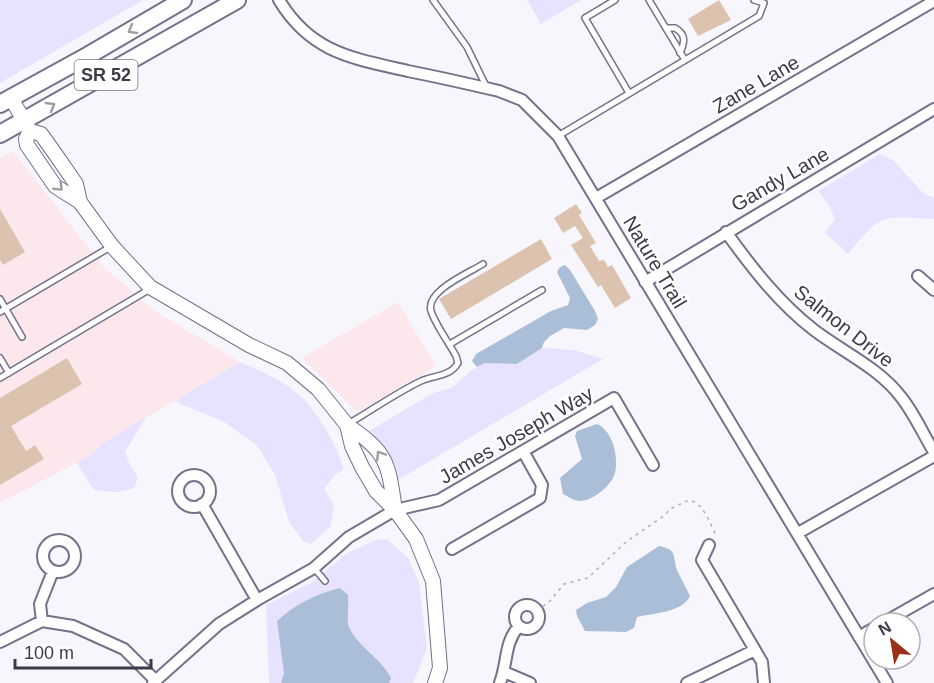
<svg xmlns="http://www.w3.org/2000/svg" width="934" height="683" viewBox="0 0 934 683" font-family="Helvetica,sans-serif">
<rect width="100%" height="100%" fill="#f7f6fc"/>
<path fill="#fce7ec" d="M 13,151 L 102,265 L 153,310 L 240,362 L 101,444 L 93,454 L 0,503 L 0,158 Z
M 398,302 L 436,366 L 357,412 L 302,358 Z"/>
<path fill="#e7e3fe" d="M 0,0 L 143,0 L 0,83 Z
M 527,0 L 581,0 L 541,24 Z
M 880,154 L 893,160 L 924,194 L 934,198 L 934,219 C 882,216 881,213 848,254 L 825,233 L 835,219 L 829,206 L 818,191 Z
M 542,348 L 574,350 L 603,359 L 396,481 L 396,466 L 388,451 L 369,431 L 433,393 L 451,388 L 472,370 L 485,363 L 517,364 Z
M 240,362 C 261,371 285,381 301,397 C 319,413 337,446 344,469 L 335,475 L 324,489 L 334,505 L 331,526 L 311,544 L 304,542 L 289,522 L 275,475 L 257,445 L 224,422 L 174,401 Z
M 146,417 L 125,452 L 129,463 L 138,478 L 134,488 L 118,492 L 94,490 L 76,462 L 93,454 L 101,444 Z
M 378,539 L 388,540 L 408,558 L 419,582 L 427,649 L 413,683 L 269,683 L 266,605 L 311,583 L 346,554 Z"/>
<path fill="#abbed8" d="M 565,265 L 570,270 L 595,311 L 598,319 L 595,325 L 587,330 L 564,328 L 550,336 L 544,342 L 542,348 L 517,364 L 485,363 L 477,367 L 472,361 L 476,354 L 551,311 L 568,305 L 570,298 L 557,272 L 560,267 Z
M 597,424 C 612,430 619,456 615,473 C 612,485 593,501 580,501 C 574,501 569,497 563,494 L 560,478 L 582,459 L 575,436 L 577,431 Z
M 659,546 C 678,550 672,555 677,570 C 681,579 686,587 690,596 C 682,613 653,613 637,617 L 634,628 L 626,632 L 585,631 L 577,616 L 576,610 L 587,603 L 606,597 L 616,587 L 627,567 Z
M 340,588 L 348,595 C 349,602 347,618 348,624 C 353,643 383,660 391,678 L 389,683 L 281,683 L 284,673 L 277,621 C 295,604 316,594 340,588 Z"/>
<path fill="#dbc3b0" d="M 719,0 L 731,20 L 698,36 L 688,19 Z
M 576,204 L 582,213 L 579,215 L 596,243 L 590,246 L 599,261 L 604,260 L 608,267 L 612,265 L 631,298 L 615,308 L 601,285 L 598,287 L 571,245 L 583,238 L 575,226 L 563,233 L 554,218 Z
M 0,209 L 25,252 L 3,265 L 0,260 Z
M 541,239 L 552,259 L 451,319 L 439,299 Z
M 67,358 L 82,384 L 11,426 L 26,451 L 35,445 L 44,459 L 0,485 L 0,398 Z"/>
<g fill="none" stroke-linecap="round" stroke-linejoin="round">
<g stroke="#75718a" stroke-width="8">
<path id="lane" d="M 433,0 L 467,47 L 487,88
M 615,0 L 585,18 L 629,93
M 649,0 L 685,60
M 666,28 L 675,28 C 686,34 685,42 680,53
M 558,136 L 759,16 L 764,3 L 754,0
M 0,299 L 22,337
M 0,312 L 112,246
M 450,344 L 542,290
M 0,358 L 9,373
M 0,378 L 150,289
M 348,424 C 372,410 396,393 421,381 C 434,375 450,377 458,363 L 456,356 C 449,343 435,324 431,311 C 425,291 469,273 483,264
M 314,568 L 325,581"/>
</g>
<g stroke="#75718a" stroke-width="14">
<path id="street" d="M 279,0 C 311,53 352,58 408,71 C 438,77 469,84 499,91 L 522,100 L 558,136 L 887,683
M 596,198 L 934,1
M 726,232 C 752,268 779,303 814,330 C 843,352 879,368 901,397 C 914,413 923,434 934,452
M 918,276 L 934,290
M 645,282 L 934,109
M178 491a16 16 0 1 1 32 0a16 16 0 1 1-32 0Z
M 202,504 L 257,600
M 798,533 L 934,456
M43 556a16 16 0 1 1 32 0a16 16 0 1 1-32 0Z
M 709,545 L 702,560 L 762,662 L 764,683
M 452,549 L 540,498 L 542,485 L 523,451
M515 617a12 12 0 1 1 24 0a12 12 0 1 1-24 0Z
M 42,621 L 40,604 L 53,571
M 883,623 L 934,594
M 859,637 L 874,628
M 0,642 L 42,621 L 73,626 L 124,649 L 155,680
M 504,672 L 530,683
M 153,683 L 219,624 L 257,600 L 314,568 L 349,537 L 395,510 L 439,500 L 614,398 L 653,465
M 500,683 C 508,661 504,643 519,626
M 687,683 L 755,650"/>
</g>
<g stroke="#75718a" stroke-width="16">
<path id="secondary" d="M 11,98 L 30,131 L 41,134 L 56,155 L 76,184 L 80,202
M 30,131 L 26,139 L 27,145 L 55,186 L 80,202 L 112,246 L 150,287 L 249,345 L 287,363 L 318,389 L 347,425
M 395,510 C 388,462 388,453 347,425 L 352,446 L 362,467 L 376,491 L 395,510 L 416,539 L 433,581 L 440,668 L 435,683"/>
</g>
<g stroke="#75718a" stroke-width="20">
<path id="primary" d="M 0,104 L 89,55 L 183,0
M 0,134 L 237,0"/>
</g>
<path stroke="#b0aeb6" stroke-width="1.5" stroke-dasharray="3 4.5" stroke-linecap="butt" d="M 537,611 L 550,601 L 564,584 L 588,578 L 627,541 L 665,515 L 670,509 L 689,500 C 703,503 709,521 715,533 L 713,537"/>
<use href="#lane" stroke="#fff" stroke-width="5"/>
<use href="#street" stroke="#fff" stroke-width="10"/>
<use href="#secondary" stroke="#fff" stroke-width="14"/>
<use href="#primary" stroke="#fff" stroke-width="16"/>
</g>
<defs><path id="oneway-chevron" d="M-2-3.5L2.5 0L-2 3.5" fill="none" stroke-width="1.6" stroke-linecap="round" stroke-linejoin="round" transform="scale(1.5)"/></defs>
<g stroke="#9e9da2">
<use href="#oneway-chevron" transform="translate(132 30) rotate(150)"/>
<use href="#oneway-chevron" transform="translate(51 106) rotate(-30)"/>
<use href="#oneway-chevron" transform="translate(59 187) rotate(44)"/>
<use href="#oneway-chevron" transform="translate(380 455) rotate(-123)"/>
</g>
<g text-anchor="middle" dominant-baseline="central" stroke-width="5" stroke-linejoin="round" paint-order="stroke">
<rect fill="#fff" stroke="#77767e" stroke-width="1.5" x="74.5" y="60" width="63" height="30" rx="4.5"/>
<g font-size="18" font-weight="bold" fill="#3d3b46">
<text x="106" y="75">SR 52</text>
</g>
<g font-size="20" fill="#3d3b46" stroke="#fff">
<text transform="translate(756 84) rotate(-30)">Zane Lane</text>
<text transform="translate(780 179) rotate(-30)">Gandy Lane</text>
<text transform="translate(655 262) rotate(59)">Nature Trail</text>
<text transform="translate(844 326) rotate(38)">Salmon Drive</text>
<text transform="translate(516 435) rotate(-30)">James Joseph Way</text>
</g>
</g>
<g transform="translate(892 641) rotate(330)"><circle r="28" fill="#ffffff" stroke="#b1b1b5" stroke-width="1.5"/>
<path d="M0-4.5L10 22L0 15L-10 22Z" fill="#99311a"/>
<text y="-9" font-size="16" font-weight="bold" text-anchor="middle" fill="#3d3b46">N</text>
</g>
<path d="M15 659v9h136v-9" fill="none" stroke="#3d3b46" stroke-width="3"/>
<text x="24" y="659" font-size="18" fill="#3d3b46" stroke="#ffffff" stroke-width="4.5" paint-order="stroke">100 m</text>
</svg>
